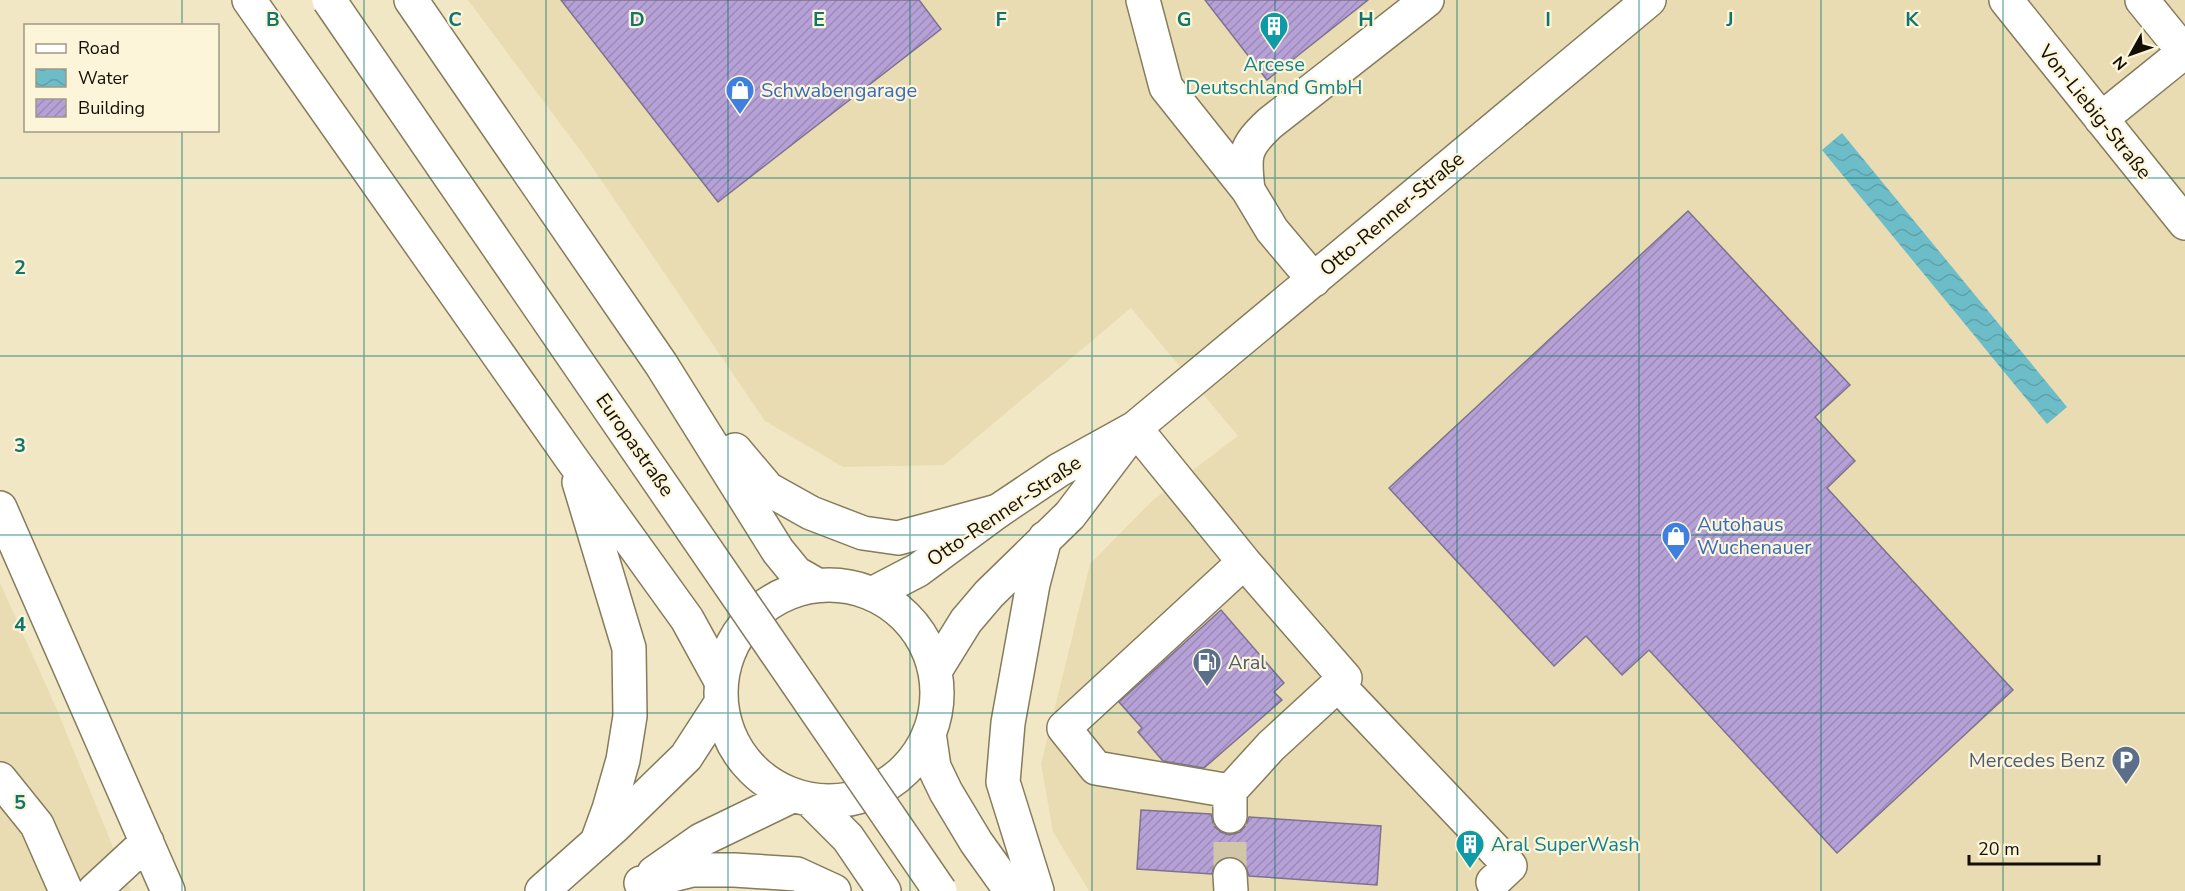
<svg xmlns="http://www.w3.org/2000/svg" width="2185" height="891" viewBox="0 0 2185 891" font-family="'Nunito Sans',sans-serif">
<defs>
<pattern id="water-waves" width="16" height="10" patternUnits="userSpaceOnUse" patternTransform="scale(1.5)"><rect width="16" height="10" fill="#6dbdc8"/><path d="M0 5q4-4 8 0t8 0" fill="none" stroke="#5ea1aa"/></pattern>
<pattern id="building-hatch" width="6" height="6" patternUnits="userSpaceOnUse" patternTransform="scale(1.5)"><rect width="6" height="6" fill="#b6a1d7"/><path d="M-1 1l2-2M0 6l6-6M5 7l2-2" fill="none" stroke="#9c89b7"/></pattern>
</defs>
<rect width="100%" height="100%" fill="#f2e7c5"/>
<path fill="#e9dcb2" d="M 468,0 L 2185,0 L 2185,891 L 1089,891 L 1053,832 L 1041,764 L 1090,564 L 1153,500 L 1238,436 L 1131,308 L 944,465 L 843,467 L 765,421 L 588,161 Z
M 0,583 L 55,705 L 131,891 L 0,891 Z"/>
<path fill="url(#water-waves)" d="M 1842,133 L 2067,407 L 2047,424 L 1822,150 Z"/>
<path fill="url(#building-hatch)" stroke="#7d728f" stroke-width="1.5" d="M 561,0 L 919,0 L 941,29 L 718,202 Z
M 1205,0 L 1368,0 L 1267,80 Z
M 1688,211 L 1850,385 L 1815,417 L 1855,461 L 1827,488 L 2013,690 L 1837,853 L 1649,650 L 1622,675 L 1586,636 L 1554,666 L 1389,488 Z
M 1221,610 L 1284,683 L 1274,692 L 1282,700 L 1204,768 L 1163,761 L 1138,732 L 1142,728 L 1119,702 Z
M 1141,810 L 1211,814 L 1214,826 L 1221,832 L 1229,835 L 1240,832 L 1246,825 L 1249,817 L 1381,826 L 1377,885 L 1249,876 L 1245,864 L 1238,858 L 1229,856 L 1219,860 L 1214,866 L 1212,874 L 1137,869 Z"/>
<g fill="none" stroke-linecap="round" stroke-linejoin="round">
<path stroke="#d1c7a8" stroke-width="33" stroke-dasharray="33 16" stroke-linecap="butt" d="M 1230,875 L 1230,816"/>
<g stroke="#857c5c" stroke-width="36">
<path id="minor" d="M 1143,0 L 1166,87 L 1248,190 L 1272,230 L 1314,280
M 2006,0 L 2185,223
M 2142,0 L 2185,53
M 2101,119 L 2184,52
M 1248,190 C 1244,156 1243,148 1270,123 L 1427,0
M 1135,428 L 1244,562 L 1345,678 L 1271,746 L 1230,791 L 1230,816
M 0,508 L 168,891
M721 693a108 108 0 1 1 216 0a108 108 0 1 1-216 0Z
M 872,594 L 918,570 L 998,511 L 1059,470 L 1135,428 L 1649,0
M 935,671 L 966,621 L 989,594 L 1070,515 L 1129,437
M 1338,685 L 1510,866 L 1493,882
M 929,733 L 934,767 L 946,792 L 976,842 L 1011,891
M 0,779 L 37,825 L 66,891
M 1230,791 L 1096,768 L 1064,728 L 1244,562
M 810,800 L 848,838 L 884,891
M 654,873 L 701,840 L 794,795
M 1230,875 L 1231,891
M 641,883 L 692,870 L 734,870 L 797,874 L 834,891
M 94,891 L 147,842
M 542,891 L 614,827 L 686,757 L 721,703
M 1037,891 L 1003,782 L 1008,723 L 1033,584 L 1045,538"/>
</g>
<g stroke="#857c5c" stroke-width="36">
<path id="highway" d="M 249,0 L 571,458 L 687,619 L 721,681
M 411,0 L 661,364 L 778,551 L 796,573 L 817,585
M 735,450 L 768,489 L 811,513 L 863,533 L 898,538 L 998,511
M 579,482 L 629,648 L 630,716 L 623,760 L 609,809 L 597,842"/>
</g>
<use href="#minor" stroke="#fff" stroke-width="33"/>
<use href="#highway" stroke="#fff" stroke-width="33"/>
<g stroke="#857c5c" stroke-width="36" stroke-linecap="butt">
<path id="highway-bridge" d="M 329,0 L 940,891"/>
</g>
<use href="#highway-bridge" stroke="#fff" stroke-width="33"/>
</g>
<path fill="none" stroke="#0f766e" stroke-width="1.5" stroke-opacity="0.55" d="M 182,0 L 182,26M 364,0 L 364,891M 546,0 L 546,891M 728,0 L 728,891M 910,0 L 910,891M 1092,0 L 1092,891M 1275,0 L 1275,891M 1457,0 L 1457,891M 1639,0 L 1639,891M 1821,0 L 1821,891M 2003,0 L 2003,891M 182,130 L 182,891M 0,178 L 2185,178M 0,356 L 2185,356M 0,535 L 2185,535M 0,713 L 2185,713"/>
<defs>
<g id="building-pin" transform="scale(1.5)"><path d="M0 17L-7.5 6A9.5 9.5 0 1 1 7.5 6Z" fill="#0f9aa8" stroke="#fdf5d9"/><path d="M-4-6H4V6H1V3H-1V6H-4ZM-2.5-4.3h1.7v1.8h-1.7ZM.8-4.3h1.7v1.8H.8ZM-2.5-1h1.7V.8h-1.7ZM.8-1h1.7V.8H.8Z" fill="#fff"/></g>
<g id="shop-pin" transform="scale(1.5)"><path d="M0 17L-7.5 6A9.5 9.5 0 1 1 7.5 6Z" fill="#3f7fe0" stroke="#fdf5d9"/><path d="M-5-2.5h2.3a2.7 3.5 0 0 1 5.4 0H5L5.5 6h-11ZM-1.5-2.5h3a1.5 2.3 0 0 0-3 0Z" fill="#fff"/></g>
<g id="fuel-pin" transform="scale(1.5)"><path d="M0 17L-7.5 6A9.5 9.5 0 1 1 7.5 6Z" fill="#5c6f8a" stroke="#fdf5d9"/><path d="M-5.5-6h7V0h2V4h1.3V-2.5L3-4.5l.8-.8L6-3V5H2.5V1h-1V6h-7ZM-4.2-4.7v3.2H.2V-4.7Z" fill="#fff"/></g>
<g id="parking-pin" transform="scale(1.5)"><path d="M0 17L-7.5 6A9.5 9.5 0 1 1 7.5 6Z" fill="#5c6f8a" stroke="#fdf5d9"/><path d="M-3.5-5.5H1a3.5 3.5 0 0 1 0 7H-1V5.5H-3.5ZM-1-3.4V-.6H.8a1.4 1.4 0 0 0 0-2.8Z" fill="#fff"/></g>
</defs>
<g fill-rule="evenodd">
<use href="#building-pin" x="1274" y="26"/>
<use href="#shop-pin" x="740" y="90"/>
<use href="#shop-pin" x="1676" y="536"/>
<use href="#fuel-pin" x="1207" y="662"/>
<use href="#parking-pin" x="2126" y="760"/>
<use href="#building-pin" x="1470" y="844"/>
</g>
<g text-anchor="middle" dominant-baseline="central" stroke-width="4.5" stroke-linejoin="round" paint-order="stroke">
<g font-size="20" fill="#0d838f" stroke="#fdf5d9">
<text x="1274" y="64">Arcese<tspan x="1274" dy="23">Deutschland GmbH</tspan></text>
<text x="1491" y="844" text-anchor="start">Aral SuperWash</text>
</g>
<g font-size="20" fill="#366cbe" stroke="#fdf5d9" text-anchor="start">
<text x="761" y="90">Schwabengarage</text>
<text x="1697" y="524">Autohaus<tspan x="1697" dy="23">Wuchenauer</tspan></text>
</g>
<g font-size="20" fill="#130f04" stroke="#fdf5d9">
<text transform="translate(2095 112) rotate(51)">Von-Liebig-Straße</text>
<text transform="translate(1392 214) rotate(-40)">Otto-Renner-Straße</text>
<text transform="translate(635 445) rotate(55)">Europastraße</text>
<text transform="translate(1004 511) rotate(-34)">Otto-Renner-Straße</text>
</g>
<g font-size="20" fill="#4e5e75" stroke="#fdf5d9" text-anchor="start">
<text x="1228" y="662">Aral</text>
<text x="2105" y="760" text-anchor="end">Mercedes Benz</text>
</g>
</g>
<g font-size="20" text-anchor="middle" font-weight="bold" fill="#0f766e" stroke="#fdf5d9" stroke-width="4.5" stroke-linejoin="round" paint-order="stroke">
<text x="273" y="26">B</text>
<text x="455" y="26">C</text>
<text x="637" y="26">D</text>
<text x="819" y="26">E</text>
<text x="1001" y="26">F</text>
<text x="1184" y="26">G</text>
<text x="1366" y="26">H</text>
<text x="1548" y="26">I</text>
<text x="1730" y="26">J</text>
<text x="1912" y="26">K</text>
<text x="20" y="274">2</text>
<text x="20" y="452">3</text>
<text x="20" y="631">4</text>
<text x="20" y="809">5</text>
</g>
<rect x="24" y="24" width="195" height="108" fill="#fdf5d9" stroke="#9f9984" stroke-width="1.5"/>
<rect x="36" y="44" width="30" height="9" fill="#ffffff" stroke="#9f9984" stroke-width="1.5"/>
<text x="78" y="54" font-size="18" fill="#130f04">Road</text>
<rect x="36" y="69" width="30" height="18" fill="url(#water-waves)" stroke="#9f9984" stroke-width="1.5"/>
<text x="78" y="84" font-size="18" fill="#130f04">Water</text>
<rect x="36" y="99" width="30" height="18" fill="url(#building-hatch)" stroke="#9f9984" stroke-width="1.5"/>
<text x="78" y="114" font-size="18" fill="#130f04">Building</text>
<g transform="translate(2131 54) rotate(230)" stroke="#fdf5d9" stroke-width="4.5" paint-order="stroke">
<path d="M0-4.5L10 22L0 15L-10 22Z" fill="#130f04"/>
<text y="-9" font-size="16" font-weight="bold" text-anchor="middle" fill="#130f04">N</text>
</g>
<path d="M1969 855v9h130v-9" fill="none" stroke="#130f04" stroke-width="3"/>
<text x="1978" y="855" font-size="18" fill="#130f04" stroke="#fdf5d9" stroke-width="4.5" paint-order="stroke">20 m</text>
</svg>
